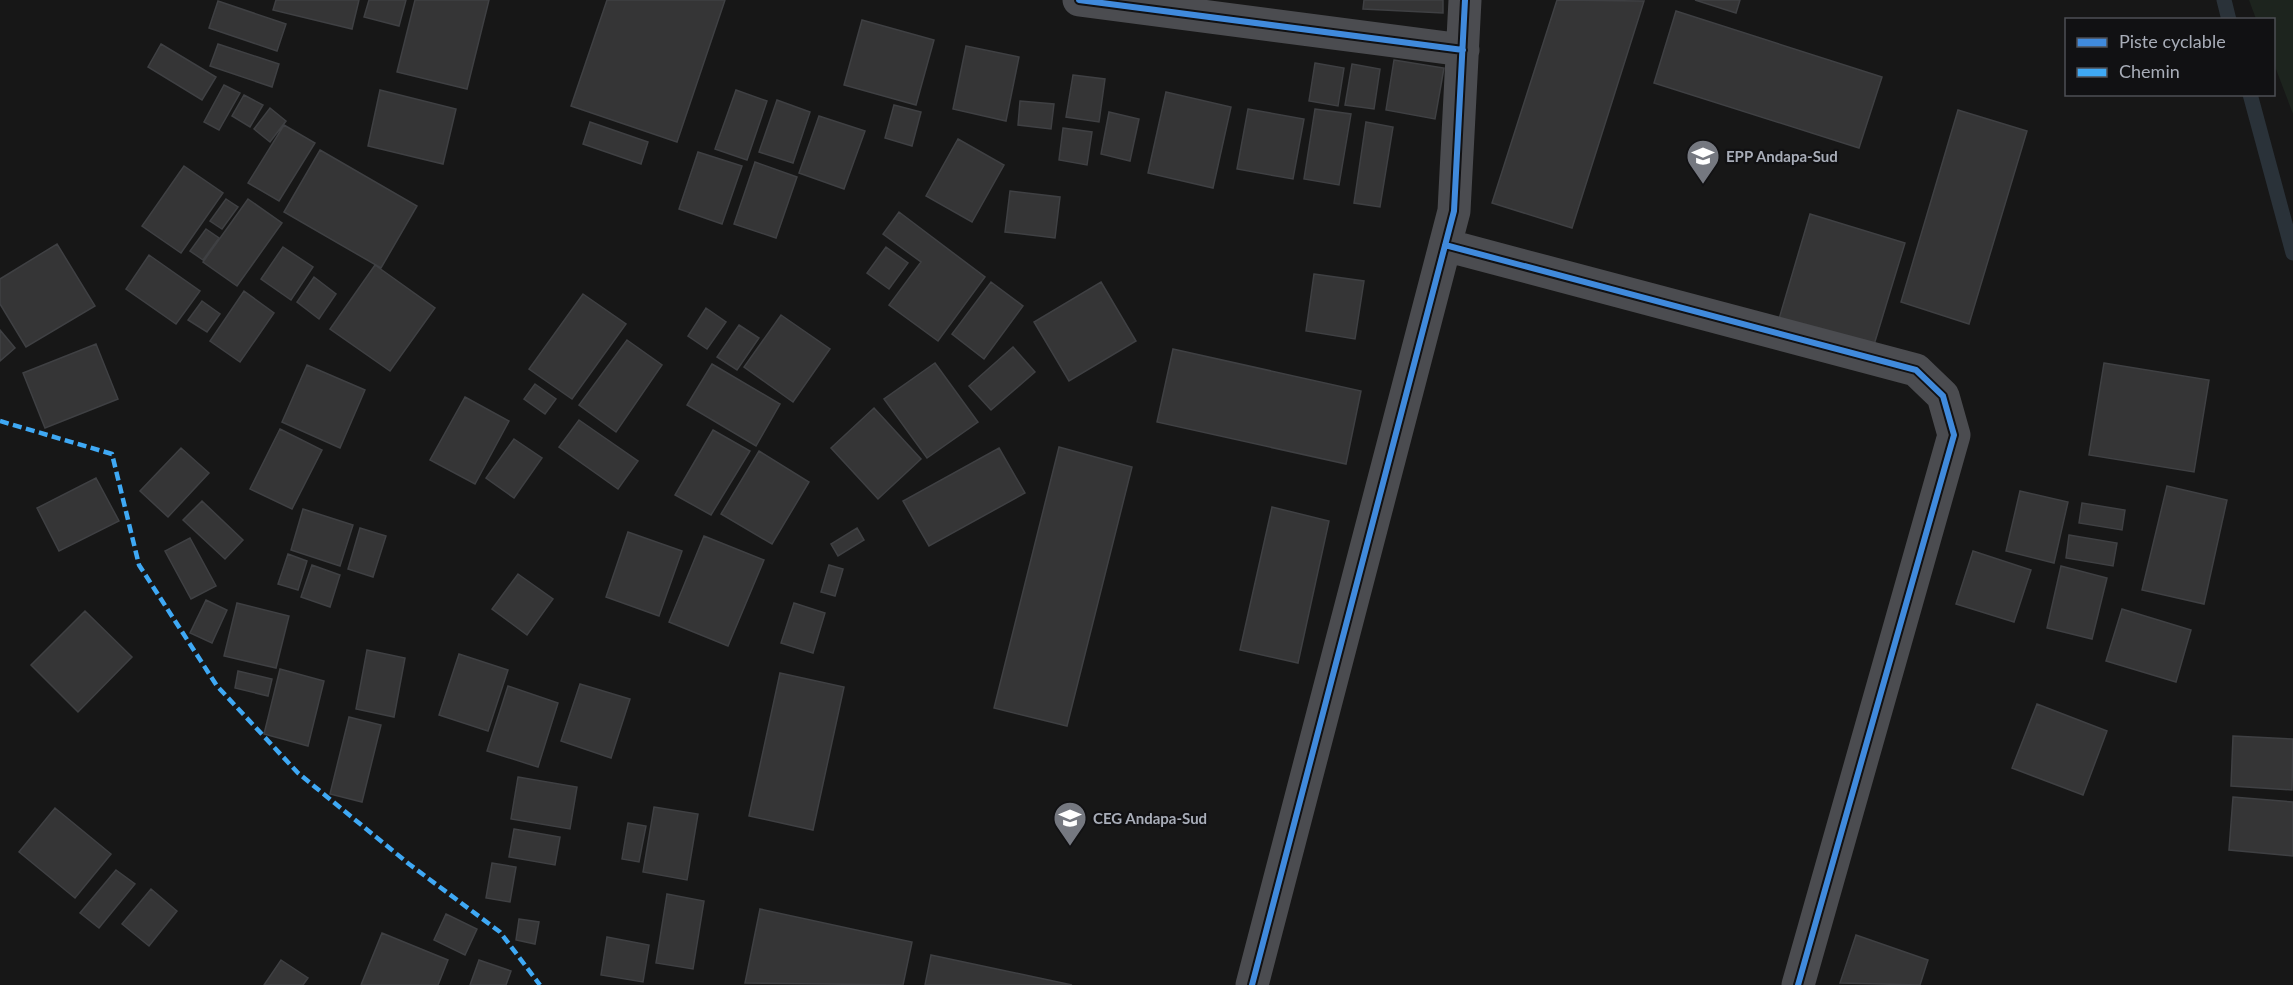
<svg xmlns="http://www.w3.org/2000/svg" width="2293" height="985" viewBox="0 0 2293 985" font-family="Lato,sans-serif">
<rect width="100%" height="100%" fill="#171717"/>
<path fill="#1d241e" d="M 2249,0 L 2293,0 L 2293,114 L 2274,64 L 2274,20 L 2256,19 Z"/>
<g fill="none" stroke-linecap="round" stroke-linejoin="round">
<path stroke="#2a3239" stroke-width="15" d="M 2224,0 L 2229,20
M 2250,94 L 2293,253"/>
</g>
<path fill="#353536" stroke="#3f4043" stroke-width="1.5" d="M 276,0 L 359,0 L 352,29 L 273,10 Z
M 369,0 L 406,0 L 399,26 L 364,17 Z
M 415,0 L 489,0 L 467,89 L 397,72 Z
M 607,0 L 725,0 L 677,142 L 571,106 Z
M 1364,0 L 1443,0 L 1443,13 L 1363,9 Z
M 1557,0 L 1644,1 L 1572,228 L 1492,203 Z
M 1695,0 L 1740,0 L 1736,13 Z
M 218,1 L 286,24 L 277,51 L 209,28 Z
M 1676,11 L 1882,77 L 1859,148 L 1654,83 Z
M 862,20 L 934,40 L 916,105 L 844,85 Z
M 161,44 L 216,77 L 202,100 L 148,67 Z
M 218,44 L 279,64 L 272,87 L 210,66 Z
M 966,46 L 1019,57 L 1006,121 L 953,109 Z
M 1394,60 L 1444,68 L 1435,119 L 1386,110 Z
M 1315,63 L 1344,68 L 1338,106 L 1309,101 Z
M 1352,64 L 1380,69 L 1374,109 L 1345,105 Z
M 1073,75 L 1105,79 L 1099,122 L 1066,117 Z
M 224,85 L 240,93 L 219,130 L 204,122 Z
M 380,90 L 456,109 L 443,164 L 368,146 Z
M 736,90 L 767,101 L 747,160 L 715,149 Z
M 1166,92 L 1231,107 L 1213,188 L 1148,173 Z
M 244,95 L 263,105 L 250,127 L 232,116 Z
M 777,100 L 810,112 L 793,163 L 759,152 Z
M 1020,101 L 1054,104 L 1051,129 L 1018,125 Z
M 894,105 L 921,112 L 912,146 L 885,138 Z
M 270,108 L 286,121 L 270,142 L 254,129 Z
M 1248,109 L 1304,119 L 1293,179 L 1237,169 Z
M 1315,109 L 1351,114 L 1339,185 L 1304,179 Z
M 1958,110 L 2027,131 L 1969,324 L 1901,302 Z
M 1109,112 L 1139,119 L 1130,161 L 1101,154 Z
M 819,116 L 865,131 L 844,189 L 799,173 Z
M 590,122 L 648,142 L 641,164 L 583,144 Z
M 1366,122 L 1393,127 L 1380,207 L 1354,203 Z
M 284,125 L 315,143 L 279,201 L 248,183 Z
M 1063,128 L 1092,132 L 1087,165 L 1059,160 Z
M 958,139 L 1004,165 L 972,222 L 926,196 Z
M 320,150 L 417,206 L 381,268 L 284,212 Z
M 698,152 L 742,166 L 722,224 L 679,209 Z
M 755,162 L 797,177 L 776,238 L 734,224 Z
M 184,166 L 223,193 L 181,253 L 142,226 Z
M 1010,191 L 1060,197 L 1055,238 L 1005,232 Z
M 226,199 L 238,207 L 222,229 L 210,221 Z
M 248,199 L 282,223 L 237,286 L 203,262 Z
M 899,212 L 985,277 L 938,341 L 889,305 L 921,262 L 883,234 Z
M 1810,214 L 1905,243 L 1873,348 L 1779,319 Z
M 206,229 L 219,238 L 203,260 L 190,251 Z
M 57,244 L 95,306 L 26,347 L 0,304 L 0,279 Z
M 283,247 L 313,267 L 291,300 L 261,279 Z
M 886,247 L 908,263 L 889,289 L 867,273 Z
M 149,255 L 200,291 L 176,324 L 126,289 Z
M 375,265 L 435,308 L 390,371 L 330,329 Z
M 1314,274 L 1364,281 L 1355,339 L 1306,331 Z
M 314,277 L 336,294 L 319,319 L 297,302 Z
M 991,282 L 1023,306 L 984,359 L 952,334 Z
M 1101,282 L 1136,341 L 1069,381 L 1034,322 Z
M 244,291 L 274,313 L 240,362 L 210,341 Z
M 583,294 L 626,324 L 572,399 L 529,369 Z
M 202,301 L 220,314 L 207,332 L 188,320 Z
M 706,308 L 726,322 L 707,349 L 688,336 Z
M 781,315 L 830,349 L 793,402 L 744,367 Z
M 739,325 L 759,338 L 737,370 L 717,357 Z
M 0,330 L 15,348 L 0,361 Z
M 627,340 L 662,365 L 616,432 L 579,405 Z
M 96,344 L 118,399 L 45,428 L 23,373 Z
M 1013,347 L 1035,372 L 991,410 L 969,386 Z
M 1173,349 L 1361,391 L 1346,464 L 1157,422 Z
M 935,363 L 978,422 L 927,458 L 884,399 Z
M 2104,363 L 2209,380 L 2194,472 L 2089,455 Z
M 712,364 L 780,404 L 756,446 L 687,405 Z
M 307,365 L 365,390 L 340,448 L 282,422 Z
M 535,384 L 556,399 L 545,414 L 524,399 Z
M 465,397 L 509,421 L 475,484 L 430,460 Z
M 874,408 L 921,459 L 878,499 L 831,448 Z
M 579,420 L 638,461 L 618,489 L 559,447 Z
M 280,429 L 322,450 L 292,509 L 250,489 Z
M 713,430 L 750,451 L 711,515 L 675,495 Z
M 514,439 L 542,458 L 514,498 L 486,478 Z
M 1059,447 L 1132,467 L 1067,726 L 994,708 Z
M 181,448 L 209,473 L 168,517 L 140,491 Z
M 999,448 L 1025,493 L 929,546 L 903,501 Z
M 759,451 L 809,482 L 772,544 L 721,514 Z
M 96,478 L 119,521 L 59,551 L 37,508 Z
M 2167,486 L 2227,500 L 2204,604 L 2142,590 Z
M 2020,491 L 2068,502 L 2054,563 L 2006,551 Z
M 202,501 L 243,540 L 225,559 L 183,520 Z
M 2082,503 L 2125,510 L 2122,530 L 2079,523 Z
M 1272,507 L 1329,521 L 1298,663 L 1240,650 Z
M 303,509 L 353,525 L 340,566 L 291,550 Z
M 360,528 L 386,536 L 373,577 L 348,569 Z
M 857,528 L 864,540 L 838,556 L 831,544 Z
M 628,532 L 682,551 L 659,616 L 606,597 Z
M 2069,535 L 2117,543 L 2113,566 L 2066,558 Z
M 704,536 L 764,560 L 728,646 L 669,622 Z
M 190,538 L 216,586 L 191,599 L 165,551 Z
M 1973,551 L 2031,570 L 2014,622 L 1956,604 Z
M 288,554 L 307,561 L 298,590 L 278,584 Z
M 312,565 L 340,575 L 330,607 L 301,597 Z
M 829,565 L 843,569 L 835,596 L 821,592 Z
M 2061,566 L 2107,578 L 2092,639 L 2047,628 Z
M 518,574 L 553,599 L 527,635 L 492,609 Z
M 206,600 L 227,610 L 212,643 L 190,633 Z
M 237,603 L 289,616 L 276,668 L 224,656 Z
M 794,603 L 825,613 L 813,653 L 781,643 Z
M 2122,609 L 2191,630 L 2176,682 L 2106,661 Z
M 85,611 L 132,657 L 78,712 L 31,665 Z
M 367,650 L 405,658 L 394,717 L 356,709 Z
M 459,654 L 508,670 L 488,731 L 439,715 Z
M 280,669 L 324,681 L 308,746 L 264,734 Z
M 238,671 L 272,679 L 268,696 L 235,688 Z
M 780,673 L 844,687 L 813,830 L 749,816 Z
M 580,684 L 630,699 L 611,758 L 561,741 Z
M 508,686 L 558,703 L 538,767 L 487,751 Z
M 2037,704 L 2107,731 L 2083,795 L 2012,768 Z
M 349,717 L 381,725 L 362,802 L 330,794 Z
M 2233,736 L 2293,739 L 2292,790 L 2231,786 Z
M 518,777 L 577,787 L 570,829 L 511,819 Z
M 2233,797 L 2293,802 L 2293,856 L 2229,850 Z
M 654,807 L 698,814 L 687,880 L 643,872 Z
M 55,808 L 111,854 L 75,898 L 19,852 Z
M 628,823 L 646,826 L 639,862 L 622,859 Z
M 514,829 L 560,837 L 555,865 L 509,857 Z
M 492,863 L 516,867 L 510,902 L 486,898 Z
M 116,870 L 135,884 L 99,928 L 80,913 Z
M 151,889 L 177,911 L 149,946 L 122,924 Z
M 667,894 L 704,901 L 693,969 L 656,963 Z
M 760,909 L 912,942 L 903,985 L 745,983 Z
M 446,914 L 477,929 L 465,955 L 434,940 Z
M 519,919 L 539,922 L 535,944 L 516,940 Z
M 382,933 L 448,960 L 438,985 L 361,985 Z
M 1856,935 L 1928,960 L 1920,985 L 1840,983 Z
M 607,937 L 649,945 L 643,982 L 601,975 Z
M 931,955 L 1072,985 L 925,985 Z
M 281,960 L 308,978 L 303,985 L 264,985 Z
M 479,960 L 511,971 L 506,985 L 470,985 Z"/>
<g fill="none" stroke-linecap="round" stroke-linejoin="round">
<path stroke="#4b4c50" stroke-width="33" d="M 1079,0 L 1463,50
M 1445,245 L 1916,370 L 1943,396 L 1954,435 L 1798,985
M 1252,985 L 1454,211 L 1465,0"/>
<path stroke="#3fa9f5" stroke-width="4.5" stroke-dasharray="9 4.5" stroke-linecap="butt" d="M 0,421 L 112,454 L 139,565 L 217,686 L 298,773 L 409,864 L 500,932 L 540,985"/>
<g stroke="#111113" stroke-width="10">
<path id="cycleway" d="M 1079,0 L 1463,50
M 1445,245 L 1916,370 L 1943,396 L 1954,435 L 1798,985
M 1252,985 L 1454,211 L 1465,0"/>
</g>
<use href="#cycleway" stroke="#408adc" stroke-width="6"/>
</g>
<defs>
<g id="school-pin" transform="scale(1.725)"><path d="M0 17L-7.5 6A9.5 9.5 0 1 1 7.5 6Z" fill="#757880" stroke="#111113"/><path d="M0-5L7-2L0 1L-7-2ZM-4 1L0 2.5L4 1V4Q0 6-4 4Z" fill="#fff"/></g>
</defs>
<g fill-rule="evenodd">
<use href="#school-pin" x="1703" y="156"/>
<use href="#school-pin" x="1070" y="818"/>
</g>
<g text-anchor="middle" dominant-baseline="central" stroke-width="4.5" stroke-linejoin="round" paint-order="stroke">
<g font-size="15" font-weight="bold" fill="#a8adb8" stroke="#111113" text-anchor="start">
<text x="1726" y="156">EPP Andapa-Sud</text>
<text x="1093" y="818">CEG Andapa-Sud</text>
</g>
</g>
<rect x="2065" y="18" width="210" height="78" fill="#111113" stroke="#4d4f55" stroke-width="1.5"/>
<rect x="2077" y="38" width="30" height="9" fill="#408adc" stroke="#4d4f55" stroke-width="1.5"/>
<text x="2119" y="48" font-size="18" fill="#a8adb8">Piste cyclable</text>
<rect x="2077" y="68" width="30" height="9" fill="#3fa9f5" stroke="#4d4f55" stroke-width="1.5"/>
<text x="2119" y="78" font-size="18" fill="#a8adb8">Chemin</text>
</svg>
